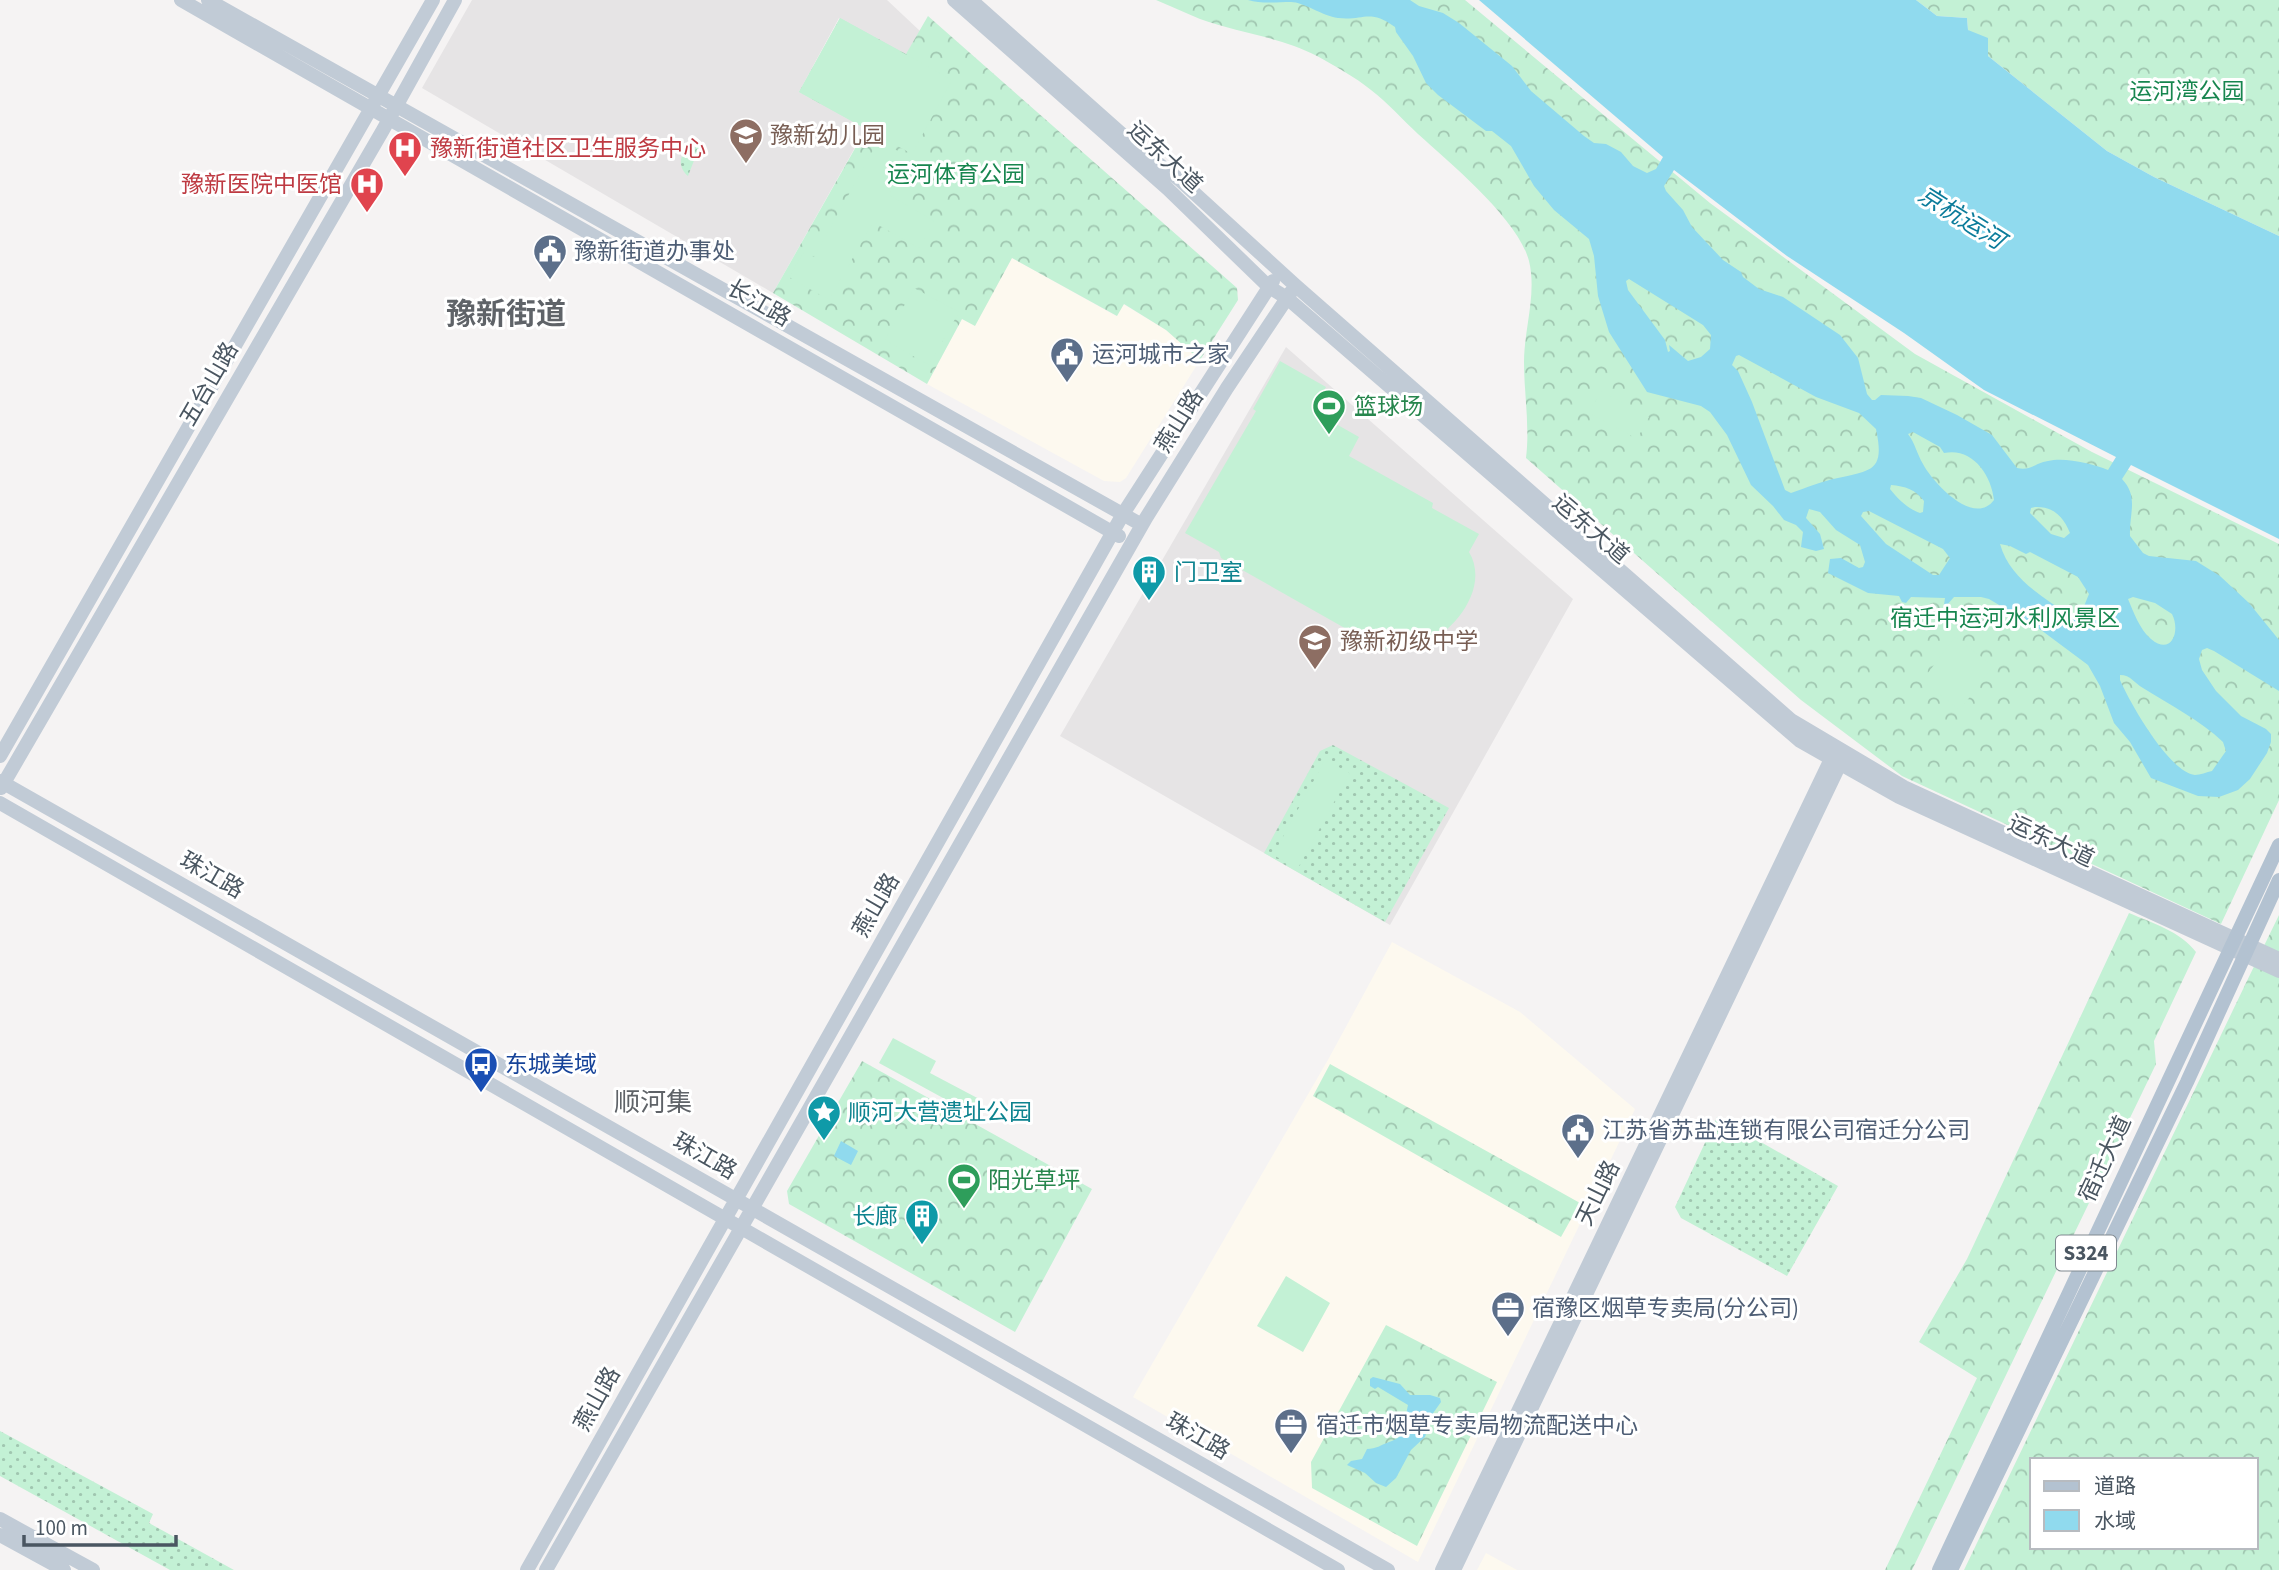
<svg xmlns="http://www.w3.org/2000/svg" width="2279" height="1570" viewBox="0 0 2279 1570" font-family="'Source Sans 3','Noto Sans SC',sans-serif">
<defs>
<pattern id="grass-dots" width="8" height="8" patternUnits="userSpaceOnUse" patternTransform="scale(1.75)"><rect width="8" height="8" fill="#c3f1d5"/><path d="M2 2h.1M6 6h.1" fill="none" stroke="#a0c6b0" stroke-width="1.8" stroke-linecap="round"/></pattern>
<pattern id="forest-crowns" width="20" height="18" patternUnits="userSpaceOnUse" patternTransform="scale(1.75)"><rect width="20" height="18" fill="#c3f1d5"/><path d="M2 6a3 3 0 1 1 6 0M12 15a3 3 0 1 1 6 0" fill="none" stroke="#a0c6b0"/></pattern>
</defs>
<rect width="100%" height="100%" fill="#f5f3f3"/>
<path fill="#fdf9ef" d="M 1012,258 L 1116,316 L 1123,304 L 1166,330 L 1200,360 L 1126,478 L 1120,482 L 1104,481 L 927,384 L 962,319 L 975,325 Z
M 1392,942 L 1520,1012 L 1635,1109 L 1418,1562 L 1133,1397 L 1329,1058 Z
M 1486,1553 L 1517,1570 L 1477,1570 Z"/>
<path fill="#e6e4e5" d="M 472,0 L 887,0 L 920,31 L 906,55 L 839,18 L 799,92 L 866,128 L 773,293 L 422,88 Z
M 1286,347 L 1573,599 L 1390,925 L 1060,736 Z"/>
<path fill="url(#grass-dots)" d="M 695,144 L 700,145 L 688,176 C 675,165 681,150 695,144 Z
M 1333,745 L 1449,808 L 1385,922 L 1264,853 L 1320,751 Z
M 1717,1117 L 1838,1186 L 1787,1276 L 1681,1218 L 1675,1207 Z
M 0,1431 L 153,1514 L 149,1523 L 234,1570 L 170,1570 L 0,1476 Z"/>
<path fill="url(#forest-crowns)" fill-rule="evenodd" d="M 1156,0 L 1465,0 L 1710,203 L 1915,354 L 2092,452 L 2279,544 L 2279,800 L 2221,924 L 1902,776 L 1801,700 L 1526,458 C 1530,426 1524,394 1524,362 C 1524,329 1537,294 1529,261 C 1518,219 1450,163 1418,134 C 1402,119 1388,103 1371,90 C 1355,77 1335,66 1317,56 C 1281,37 1239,33 1200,19 C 1185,13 1171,6 1156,0 Z
M 1916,0 L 2279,0 L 2279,236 L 2154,177 L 2107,151 L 1988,56 L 1968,30 L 1967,18 L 1937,16 Z
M 928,16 L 1237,288 L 1238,300 L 1200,360 L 1166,330 L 1124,304 L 1117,316 L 1012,258 L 975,326 L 962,319 L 927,384 L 773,293 L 866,129 L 799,92 L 840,18 L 906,54 Z
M 2129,913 C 2152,923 2180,931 2196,952 L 2154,1041 L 2156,1064 L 1912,1570 L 1885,1570 L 1977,1378 L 1919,1342 L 1967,1259 Z
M 2279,915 L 2279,1570 L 1964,1570 L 2245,985 ZM 2032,1460 L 2256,1460 L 2256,1547 L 2032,1547 Z
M 862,1061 L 1092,1189 L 1015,1332 L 789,1204 L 787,1191 Z
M 1330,1064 L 1580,1203 L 1561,1237 L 1313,1096 Z
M 1386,1325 L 1497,1382 L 1417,1546 L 1312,1488 L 1311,1462 Z"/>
<path fill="#c3f1d5" d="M 840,18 L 952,80 L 912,154 L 799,92 Z
M 879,140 L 910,158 L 889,195 L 934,221 L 919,248 L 873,222 L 829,300 L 789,277 L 804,252 L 814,257 Z
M 914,288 L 959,312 L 929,365 L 885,340 Z
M 1280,361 L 1326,387 L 1313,411 L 1359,437 L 1349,456 L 1433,503 L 1432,508 L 1479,534 L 1469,552 C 1490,587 1455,632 1423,644 C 1408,650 1395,650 1380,648 L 1221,558 L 1219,552 L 1185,533 L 1256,411 L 1253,409 Z
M 1601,391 L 1649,417 L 1637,439 L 1589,413 Z
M 1955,637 L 1993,666 L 1960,710 L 1922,681 Z
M 1325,760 L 1350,773 L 1298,868 L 1273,855 Z
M 893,1038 L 936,1061 L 930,1073 L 983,1101 L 976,1116 L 879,1063 Z
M 1286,1276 L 1330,1303 L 1303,1352 L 1257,1326 Z"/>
<path fill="#90daee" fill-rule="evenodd" d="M 1248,0 L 1410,0 L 1419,6 L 1443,13 L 1459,23 L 1512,66 L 1531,91 L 1584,136 L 1594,143 L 1606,144 L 1621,152 L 1633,166 L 1647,173 L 1656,169 L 1663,157 L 1479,0 L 1916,0 L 1937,16 L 1967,18 L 1968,30 L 1988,38 L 1988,56 L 2107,151 L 2154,177 L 2279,236 L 2279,539 L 2131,465 L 2122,479 C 2139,497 2129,513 2130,536 L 2143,553 L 2149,556 L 2196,561 L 2220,576 L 2249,603 L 2279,640 L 2279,691 L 2214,651 L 2207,648 L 2202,650 L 2199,659 L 2202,670 L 2216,691 L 2241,716 L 2266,729 L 2271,734 L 2271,742 L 2267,753 L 2250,779 L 2238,790 L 2219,797 L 2198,796 L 2151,778 L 2130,742 L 2114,723 L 2100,686 L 2088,665 L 2041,630 L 1989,599 L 1981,597 L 1954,597 L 1947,605 L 1944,605 L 1945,598 L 1911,597 L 1906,603 L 1902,602 L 1899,596 L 1868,593 L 1828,573 L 1830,559 L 1841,558 L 1859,568 L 1863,567 L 1865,562 L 1860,545 L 1836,530 L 1820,512 L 1809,509 L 1806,518 L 1820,534 L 1824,549 L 1816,551 L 1801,547 L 1803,532 L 1796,525 L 1784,520 L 1773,506 L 1751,485 L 1727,435 L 1710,412 L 1701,406 L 1647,392 L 1609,332 L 1598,296 L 1594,256 L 1589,239 L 1554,210 L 1534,186 L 1511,146 L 1492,131 L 1486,131 L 1438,95 L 1426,83 L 1413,56 L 1396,32 L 1395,27 C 1369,8 1364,21 1338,18 C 1323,16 1303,2 1291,2 C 1277,2 1261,4 1248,0 ZM 1674,170 L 1787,256 L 1904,333 L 1984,390 L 2116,457 L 2108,470 C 2092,464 2066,457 2048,461 C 2035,463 2031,471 2017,468 L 1992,435 L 1957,415 L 1921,398 L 1908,396 L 1881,395 L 1875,400 L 1872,400 L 1867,394 L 1858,358 L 1840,335 L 1783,297 L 1759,289 L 1743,277 L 1741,272 L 1723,260 L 1692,227 L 1683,210 L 1666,191 L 1664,186 ZM 1629,279 L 1703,325 L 1711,335 L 1710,349 L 1701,357 L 1688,361 L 1669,345 L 1670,351 L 1668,352 L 1665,340 L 1628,290 L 1626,281 ZM 1739,355 L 1816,397 L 1859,413 L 1876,429 C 1885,471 1872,470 1838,478 C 1822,481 1806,488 1791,493 L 1785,490 L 1752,402 L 1738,371 L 1732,365 L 1736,356 ZM 1913,432 L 1940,447 L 1944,453 C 1971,447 1991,473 1994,500 C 1974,527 1933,483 1923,464 C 1917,454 1915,443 1908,434 ZM 1891,485 C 1905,486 1916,490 1924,501 L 1923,512 L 1920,513 C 1908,509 1898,499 1890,489 ZM 2035,507 C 2054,506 2064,518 2070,533 L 2064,538 L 2051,534 L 2030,513 L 2031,508 ZM 1869,511 L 1943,549 L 1950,558 L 1939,575 L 1933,575 L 1886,544 L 1861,516 L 1863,512 ZM 2000,544 L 2010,546 L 2026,554 L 2030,552 L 2078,577 L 2089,594 L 2080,616 L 2071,616 C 2043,597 2010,579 2000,544 ZM 2133,597 L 2155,603 L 2172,614 C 2181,632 2171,656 2151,639 C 2140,630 2133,611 2128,599 ZM 2120,675 C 2131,675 2134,683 2143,688 C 2170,705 2200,720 2223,742 L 2226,751 L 2212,771 C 2207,772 2200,775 2195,775 C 2169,772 2130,703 2120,680 Z
M 841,1141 L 858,1151 L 851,1165 L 834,1156 Z
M 1373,1377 L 1400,1384 L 1410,1395 L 1430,1395 L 1440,1398 L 1441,1402 L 1431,1416 L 1425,1437 L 1411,1450 L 1396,1478 L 1386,1487 L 1376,1483 L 1365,1473 L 1347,1465 L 1351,1461 L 1362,1459 L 1367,1449 C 1376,1449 1381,1445 1389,1442 C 1410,1435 1403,1425 1408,1405 L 1378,1387 L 1375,1389 L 1370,1386 L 1370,1379 Z"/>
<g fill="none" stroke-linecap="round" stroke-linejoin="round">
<path stroke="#c1cbd6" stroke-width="14" d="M 181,0 L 1119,536
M 208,0 L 1142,525
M 954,0 L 1168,189 L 1269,287 L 1287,298 L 1800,741 L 1899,797 L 2279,971
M 971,0 L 1134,145 L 1181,181 L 1296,286 L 1791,720 L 1904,787 L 2279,959
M 0,756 L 433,0
M 0,781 L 1388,1570
M 1,788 L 383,130 L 455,0
M 0,803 L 1338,1570
M 0,1519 L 93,1570
M 0,1535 L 64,1570
M 527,1570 L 1123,514 L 1273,281
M 546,1570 L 1146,518 L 1227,388 L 1291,292
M 1442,1570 L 1831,759
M 1454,1570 L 1840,764"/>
<path stroke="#b3c2d1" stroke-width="14" d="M 1939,1570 L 2279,845
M 1951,1570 L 2187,1082 L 2279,880"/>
</g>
<defs>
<g id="school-pin" transform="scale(1.75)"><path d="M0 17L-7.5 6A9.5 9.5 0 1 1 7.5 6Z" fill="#8d6e63" stroke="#fff"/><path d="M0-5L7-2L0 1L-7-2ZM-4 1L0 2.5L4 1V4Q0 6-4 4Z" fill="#fff"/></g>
<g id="hospital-pin" transform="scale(1.75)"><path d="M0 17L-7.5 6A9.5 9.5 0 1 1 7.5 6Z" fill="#e0444e" stroke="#fff"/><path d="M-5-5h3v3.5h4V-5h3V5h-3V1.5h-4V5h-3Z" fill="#fff"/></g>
<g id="civic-pin" transform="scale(1.75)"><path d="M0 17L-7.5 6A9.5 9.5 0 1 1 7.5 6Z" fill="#5c6f8a" stroke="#fff"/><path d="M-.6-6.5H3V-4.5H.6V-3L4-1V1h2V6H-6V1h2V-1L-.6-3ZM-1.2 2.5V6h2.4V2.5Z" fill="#fff"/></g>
<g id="stadium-pin" transform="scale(1.75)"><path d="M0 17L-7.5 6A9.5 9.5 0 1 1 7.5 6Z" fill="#2e9e5b" stroke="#fff"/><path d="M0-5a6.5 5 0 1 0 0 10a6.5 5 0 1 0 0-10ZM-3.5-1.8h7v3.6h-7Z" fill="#fff"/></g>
<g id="building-pin" transform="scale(1.75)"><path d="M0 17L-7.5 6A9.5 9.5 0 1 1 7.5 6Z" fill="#0f9aa8" stroke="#fff"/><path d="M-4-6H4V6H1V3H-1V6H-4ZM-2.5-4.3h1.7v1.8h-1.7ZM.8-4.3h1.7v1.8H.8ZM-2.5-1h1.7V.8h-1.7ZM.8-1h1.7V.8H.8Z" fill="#fff"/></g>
<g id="bus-pin" transform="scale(1.75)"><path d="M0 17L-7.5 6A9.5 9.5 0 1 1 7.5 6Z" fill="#1a4fb4" stroke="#fff"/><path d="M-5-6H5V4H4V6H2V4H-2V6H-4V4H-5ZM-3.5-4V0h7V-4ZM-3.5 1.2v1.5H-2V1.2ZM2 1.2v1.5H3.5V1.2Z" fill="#fff"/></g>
<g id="sight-pin" transform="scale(1.75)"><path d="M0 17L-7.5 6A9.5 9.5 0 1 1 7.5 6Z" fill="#0f9aa8" stroke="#fff"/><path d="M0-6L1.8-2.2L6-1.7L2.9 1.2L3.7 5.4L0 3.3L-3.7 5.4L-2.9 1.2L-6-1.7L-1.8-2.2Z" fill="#fff"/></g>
<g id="office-pin" transform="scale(1.75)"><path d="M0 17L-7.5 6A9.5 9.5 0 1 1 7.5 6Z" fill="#5c6f8a" stroke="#fff"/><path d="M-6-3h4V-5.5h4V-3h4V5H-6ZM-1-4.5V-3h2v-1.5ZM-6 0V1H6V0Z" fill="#fff"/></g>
</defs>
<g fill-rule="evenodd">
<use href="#school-pin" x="746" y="135"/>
<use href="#hospital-pin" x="405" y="148"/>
<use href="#hospital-pin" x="367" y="184"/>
<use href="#civic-pin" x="550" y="251"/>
<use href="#civic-pin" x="1067" y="354"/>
<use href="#stadium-pin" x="1329" y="406"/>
<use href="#building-pin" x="1149" y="572"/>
<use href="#school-pin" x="1315" y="641"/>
<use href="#bus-pin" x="481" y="1064"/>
<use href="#sight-pin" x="824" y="1112"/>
<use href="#civic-pin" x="1578" y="1130"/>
<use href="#stadium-pin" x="964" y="1180"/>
<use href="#building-pin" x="922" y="1216"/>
<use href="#office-pin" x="1508" y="1308"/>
<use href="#office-pin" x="1291" y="1425"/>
</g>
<g text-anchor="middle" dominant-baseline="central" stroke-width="6" stroke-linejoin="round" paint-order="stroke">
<rect fill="#fff" stroke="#808990" stroke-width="2" x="2056" y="1235.5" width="60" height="35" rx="5"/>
<g font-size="21" font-weight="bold" fill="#4a5661">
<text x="2086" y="1253">S324</text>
</g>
<g font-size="23" fill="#17864f" stroke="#fff">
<text x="2187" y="91">运河湾公园</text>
<text x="956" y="174">运河体育公园</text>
<text x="2005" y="618">宿迁中运河水利风景区</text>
</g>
<g font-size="23" fill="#785e54" stroke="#fff" text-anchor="start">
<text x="770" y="135">豫新幼儿园</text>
<text x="1340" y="641">豫新初级中学</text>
</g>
<g font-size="23" fill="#be3a42" stroke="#fff" text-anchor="start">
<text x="430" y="148">豫新街道社区卫生服务中心</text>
<text x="342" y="184" text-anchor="end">豫新医院中医馆</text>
</g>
<g font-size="23" fill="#4a5661" stroke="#fff">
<text transform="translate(1165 157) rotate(43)">运东大道</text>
<text transform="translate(759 303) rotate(30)">长江路</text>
<text transform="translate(209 384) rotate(-60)">五台山路</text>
<text transform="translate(1179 421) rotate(-58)">燕山路</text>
<text transform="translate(1591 529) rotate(41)">运东大道</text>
<text transform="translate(2051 841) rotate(25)">运东大道</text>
<text transform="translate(212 875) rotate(30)">珠江路</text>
<text transform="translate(876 905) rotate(-60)">燕山路</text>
<text transform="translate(705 1156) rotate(30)">珠江路</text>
<text transform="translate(2105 1159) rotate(-65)">宿迁大道</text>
<text transform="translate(1598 1193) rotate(-64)">天山路</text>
<text transform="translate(597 1399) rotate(-61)">燕山路</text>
<text transform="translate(1198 1436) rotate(30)">珠江路</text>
</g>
<g font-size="23" fill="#4e5e75" stroke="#fff" text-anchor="start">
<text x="574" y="251">豫新街道办事处</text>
<text x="1092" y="354">运河城市之家</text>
<text x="1602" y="1130">江苏省苏盐连锁有限公司宿迁分公司</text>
<text x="1532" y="1308">宿豫区烟草专卖局(分公司)</text>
<text x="1316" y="1425">宿迁市烟草专卖局物流配送中心</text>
</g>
<g font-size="23" fill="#27864d" stroke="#fff" text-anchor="start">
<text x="1354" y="406">篮球场</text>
<text x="988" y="1180">阳光草坪</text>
</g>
<g font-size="23" fill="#0d838f" stroke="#fff" text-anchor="start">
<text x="1174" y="572">门卫室</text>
<text x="848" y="1112">顺河大营遗址公园</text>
<text x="898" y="1216" text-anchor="end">长廊</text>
</g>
<g font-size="23" fill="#164399" stroke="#fff" text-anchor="start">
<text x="505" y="1064">东城美域</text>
</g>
<g font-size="24" font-style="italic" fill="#0c7c9b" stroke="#fff">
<text transform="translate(1961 218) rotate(32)">京杭运河</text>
</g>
<g font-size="26" fill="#5f6368" stroke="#fff">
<text x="653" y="1102">顺河集</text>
</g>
<g font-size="30" font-weight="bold" fill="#5f6368" stroke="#fff">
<text x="506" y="314">豫新街道</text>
</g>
</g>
<rect x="2030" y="1458" width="228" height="91" fill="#ffffff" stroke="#b7bbc0" stroke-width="2"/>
<rect x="2044" y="1481" width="35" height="10" fill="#b3c2d1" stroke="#b7bbc0" stroke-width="2"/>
<text x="2094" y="1493" font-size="21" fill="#4a5661">道路</text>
<rect x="2044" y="1510" width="35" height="21" fill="#90daee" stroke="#b7bbc0" stroke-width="2"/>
<text x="2094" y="1528" font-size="21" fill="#4a5661">水域</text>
<path d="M24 1535v10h152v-10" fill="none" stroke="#4a5661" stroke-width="3.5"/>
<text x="35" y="1535" font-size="21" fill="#4a5661" stroke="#ffffff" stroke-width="5" paint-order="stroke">100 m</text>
</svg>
